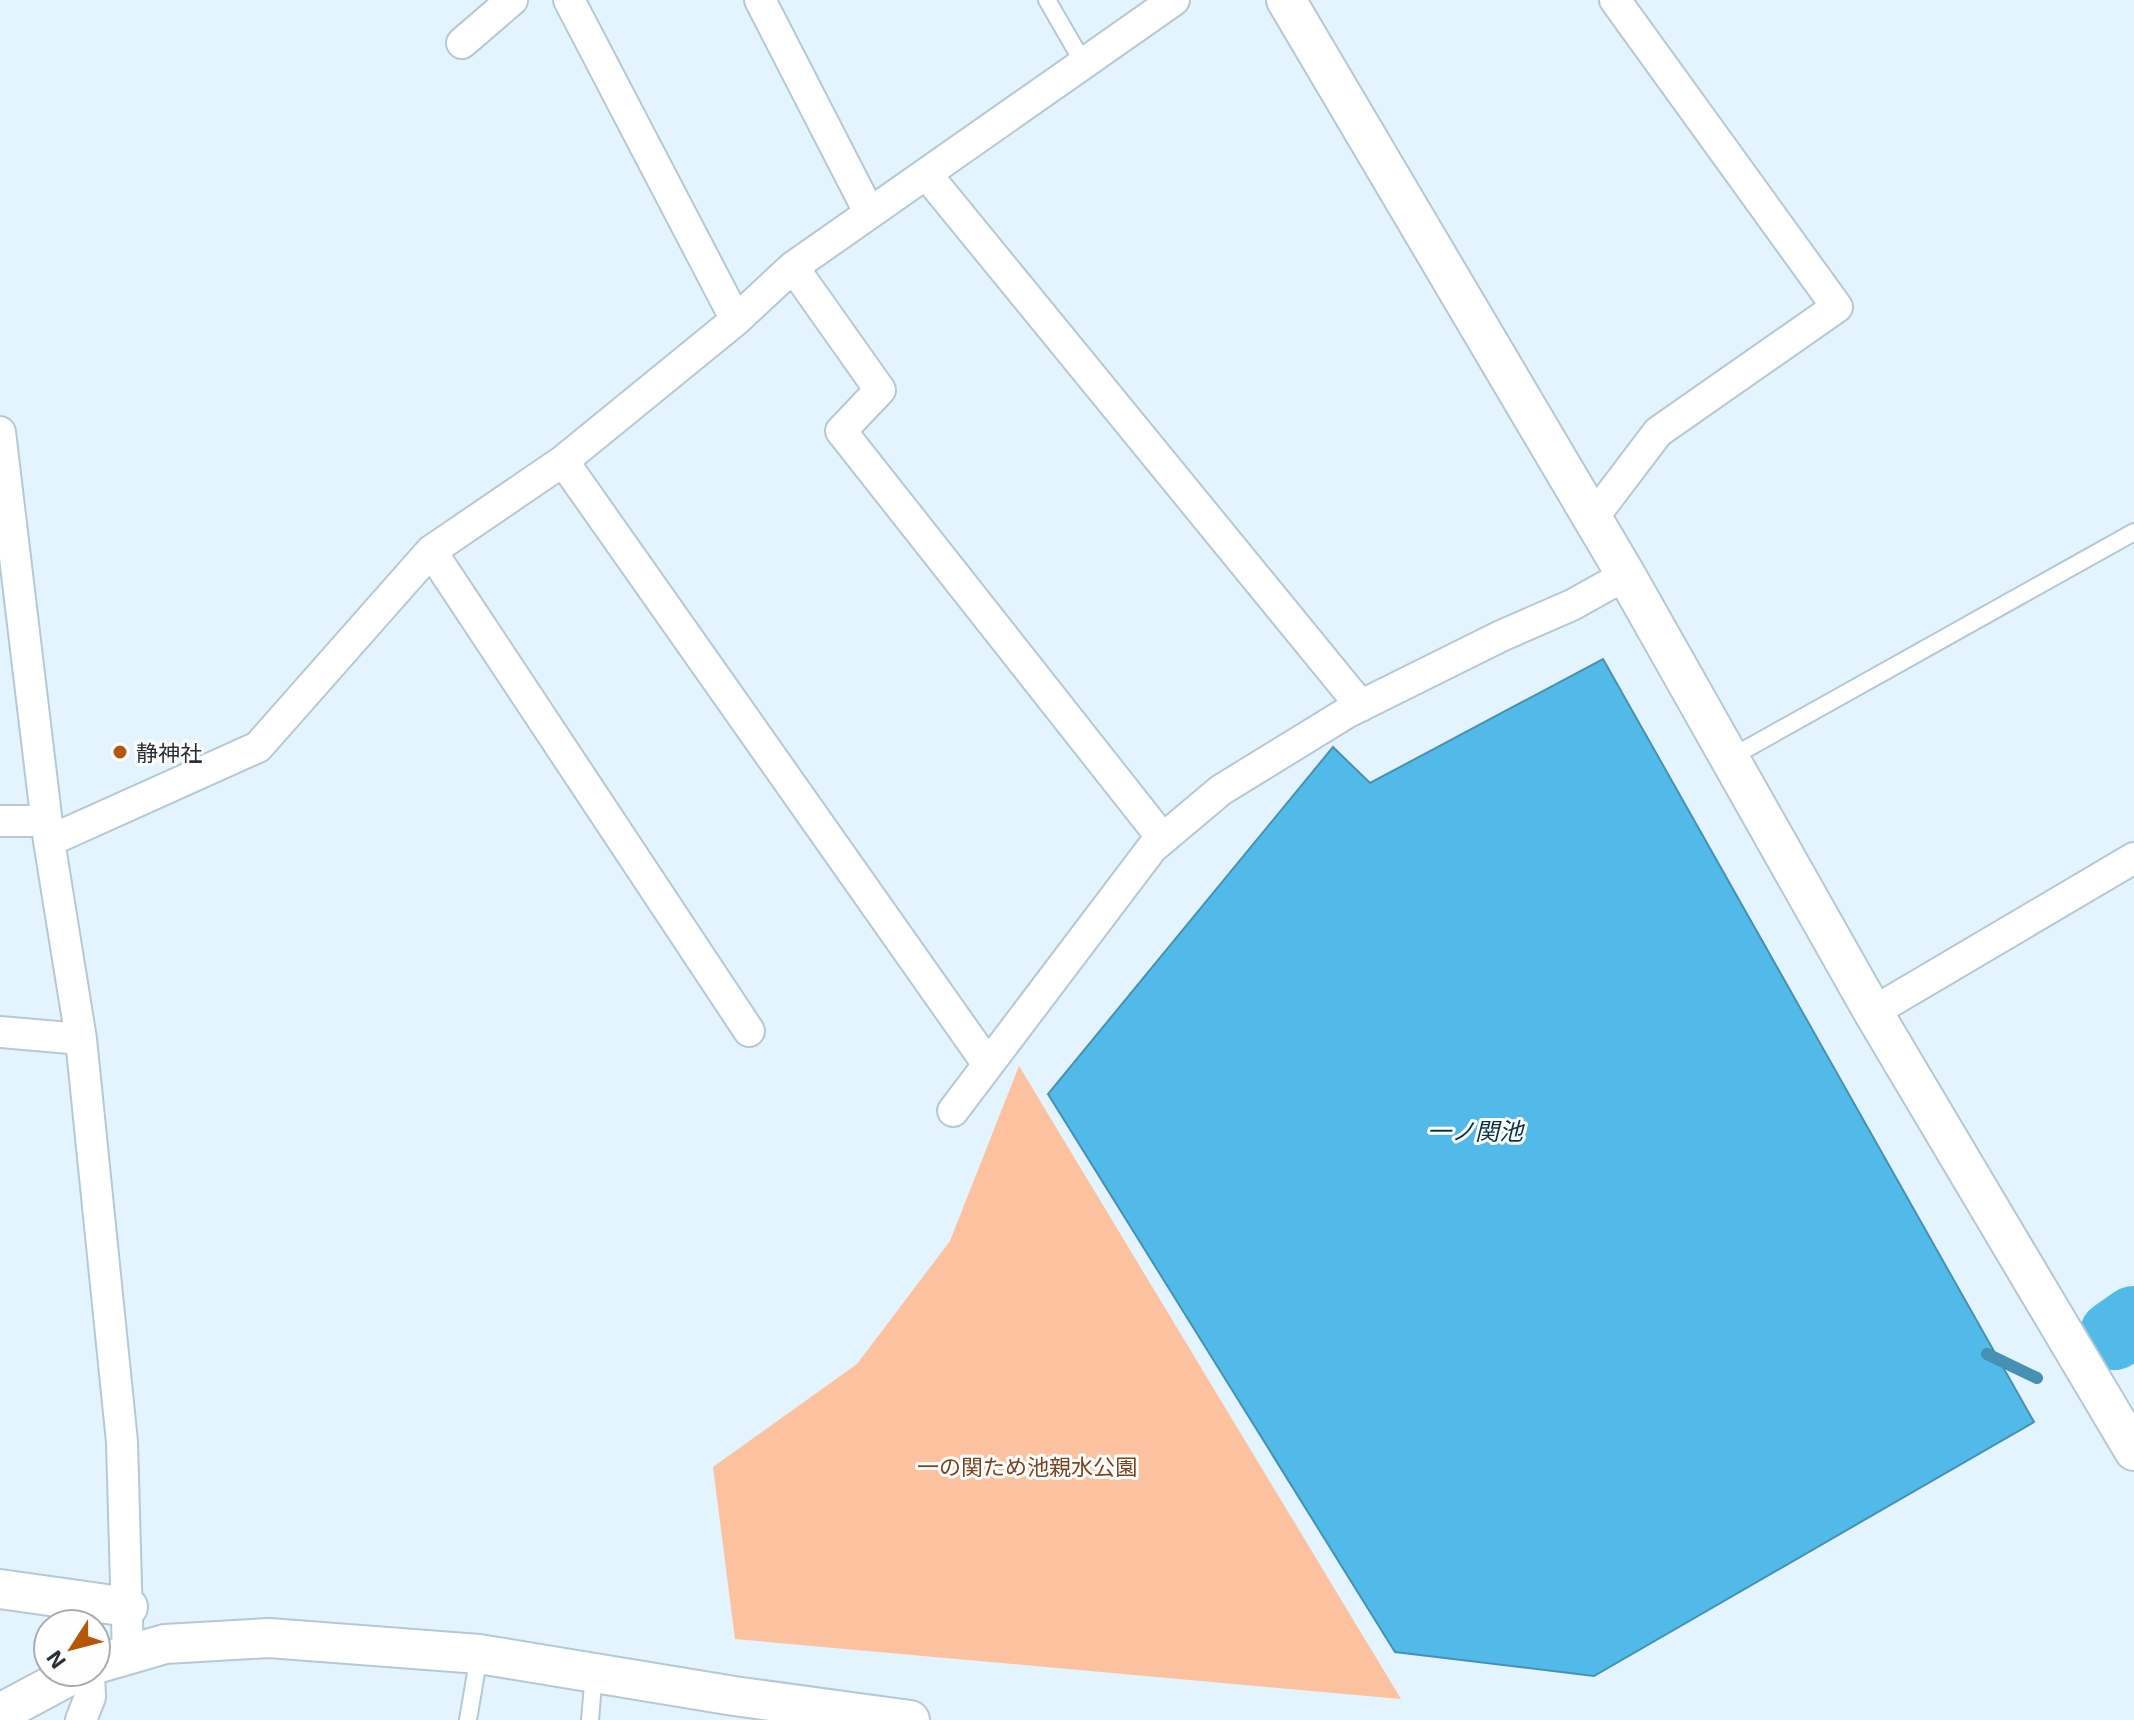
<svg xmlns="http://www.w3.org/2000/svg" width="2134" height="1720" viewBox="0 0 2134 1720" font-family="'Exo 2','Noto Sans JP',sans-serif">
<rect width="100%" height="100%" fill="#e3f4fe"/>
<path fill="#fcc19f" d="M 1019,1066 L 1401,1699 L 735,1639 L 713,1467 L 857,1364 L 950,1241 Z"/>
<path fill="#52bae9" stroke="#4691b3" stroke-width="2" d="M 1603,659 L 2034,1422 L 1594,1676 L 1395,1652 L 1048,1094 L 1333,747 L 1370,783 Z"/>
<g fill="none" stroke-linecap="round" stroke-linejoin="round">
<path stroke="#4691b3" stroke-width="12" d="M 1987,1354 L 2037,1378"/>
<path stroke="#52bae9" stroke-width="70" d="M 2114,1335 L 2134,1321"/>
<g stroke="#b4c9d4" stroke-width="20">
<path id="service" d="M 1047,0 L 1084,64
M 1730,758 L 2134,532
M 468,1720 L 479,1655
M 590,1720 L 594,1673"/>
</g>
<g stroke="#b4c9d4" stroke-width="34">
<path id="minor" d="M 569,0 L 736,320
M 760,0 L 869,212
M 462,43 L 512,0
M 927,175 L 1361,706
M 793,267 L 880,390 L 841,431 L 1163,839
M 0,432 L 49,841 L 81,1039 L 122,1442 L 128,1655
M 563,461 L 987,1063
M 1592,519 L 1658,432 L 1837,307 L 1615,0
M 431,551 L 749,1031
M 0,821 L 46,821
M 49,841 L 258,747 L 431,551 L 563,461 L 736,320 L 793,267 L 1174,0
M 1873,1012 L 2134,858
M 0,1032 L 81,1039
M 953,1111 L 1152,848 L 1221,790 L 1348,712 L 1501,636 L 1572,605 L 1626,575
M 81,1720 L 90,1697 L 89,1672"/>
</g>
<g stroke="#b4c9d4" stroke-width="42">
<path id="tertiary" d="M 1286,0 L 1626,575 L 1873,1012 L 2134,1451
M 0,1589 L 128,1607
M 96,1664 L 165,1644 L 269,1638 L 479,1654 L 734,1696 L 910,1720
M 0,1713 L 77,1672"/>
</g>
<use href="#service" stroke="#fff" stroke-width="16"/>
<use href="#minor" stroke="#fff" stroke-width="30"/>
<use href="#tertiary" stroke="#fff" stroke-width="38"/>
</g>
<circle fill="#b55706" stroke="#fefefe" stroke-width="3" cx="120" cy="752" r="8"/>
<g text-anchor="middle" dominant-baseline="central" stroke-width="6" stroke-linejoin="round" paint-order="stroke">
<g font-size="22" fill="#293136" stroke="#fefefe" text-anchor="start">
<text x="136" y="752">静神社</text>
</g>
<g font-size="22" fill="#7a4421" stroke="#fefefe">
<text x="1027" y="1466">一の関ため池親水公園</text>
</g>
<g font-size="24" font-style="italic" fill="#043447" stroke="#fefefe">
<text x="1475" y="1130">一ノ関池</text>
</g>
</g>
<g transform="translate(72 1648) rotate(234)"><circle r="38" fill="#fefefe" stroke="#a9acae" stroke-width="2"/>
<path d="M0-6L14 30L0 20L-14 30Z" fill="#b55706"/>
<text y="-12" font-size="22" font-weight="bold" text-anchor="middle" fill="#293136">N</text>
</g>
</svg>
